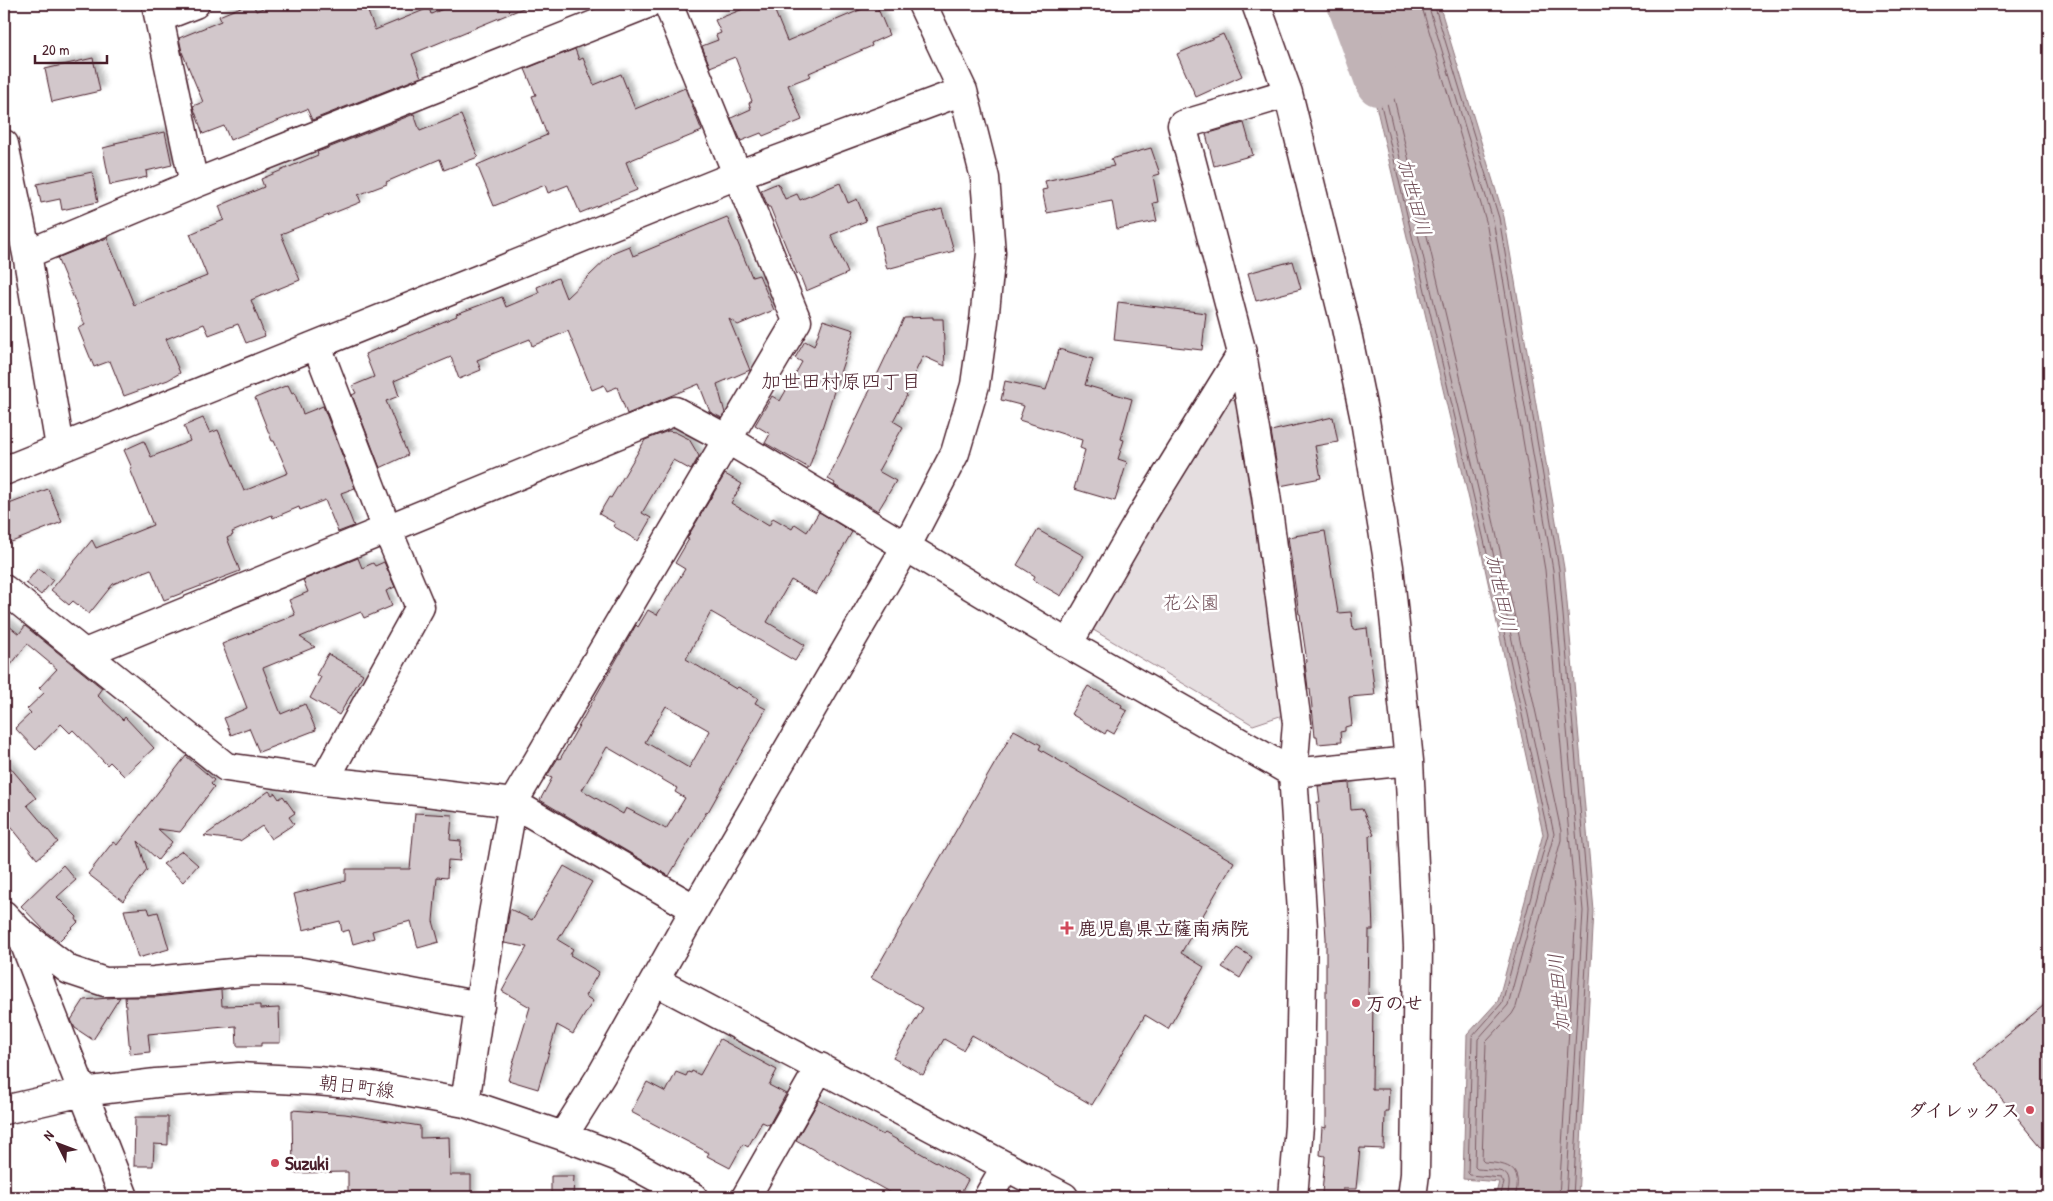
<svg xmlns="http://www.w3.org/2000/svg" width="2053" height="1201" viewBox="0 0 2053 1201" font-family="'Patrick Hand','Klee One',sans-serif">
<defs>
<filter id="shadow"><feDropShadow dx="4.5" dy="-4.5" stdDeviation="2.5" flood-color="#0004"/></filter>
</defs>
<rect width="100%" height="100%" fill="#fff"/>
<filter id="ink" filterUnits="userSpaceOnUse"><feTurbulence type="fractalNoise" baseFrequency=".02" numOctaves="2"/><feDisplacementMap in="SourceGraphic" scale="10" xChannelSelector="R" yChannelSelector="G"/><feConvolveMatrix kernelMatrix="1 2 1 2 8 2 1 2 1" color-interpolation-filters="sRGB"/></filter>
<g filter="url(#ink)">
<path fill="#e5dee0" stroke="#987e86" d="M 1226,398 L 1236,400 L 1283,715 L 1253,725 L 1090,628 Z"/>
<path fill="#c1b3b6" stroke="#91787e" d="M 1348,4 L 1439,4 L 1504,217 L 1564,568 L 1594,911 L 1578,1197 L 1495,1197 L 1499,1182 L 1463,1179 L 1467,1035 L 1498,1001 L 1543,834 L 1481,550 L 1356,21 Z"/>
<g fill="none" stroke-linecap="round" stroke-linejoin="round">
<path stroke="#7a5a63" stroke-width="1" d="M 1354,4 L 1361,20 L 1486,549 L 1548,834 L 1502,1003 L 1472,1037 L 1468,1173 L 1470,1175 L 1501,1178 L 1504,1183 L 1500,1197
M 1360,4 L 1367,18 L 1492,548 L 1554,834 L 1508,1005 L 1478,1039 L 1475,1167 L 1477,1169 C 1501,1171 1515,1168 1507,1197
M 1369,4 L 1374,16 C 1440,287 1504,558 1561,831 L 1561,840 L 1516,1007 L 1512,1014 L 1486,1042 L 1482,1160 L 1484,1162 C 1510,1164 1523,1168 1515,1197
M 1421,4 L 1486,221 L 1545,570 L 1576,912 L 1559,1197
M 1428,4 L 1493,220 L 1553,570 L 1583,911 L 1566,1197
M 1434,4 L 1499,218 L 1559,569 L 1589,911 L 1573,1197"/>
<path stroke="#c1b3b6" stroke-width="44" d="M 1349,4 L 1378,84"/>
</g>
<path fill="#d2c7cb" stroke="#4a1f2b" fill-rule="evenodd" filter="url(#shadow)" d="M 248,4 L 253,4 L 256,11 L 272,4 L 365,4 L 375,30 L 429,8 L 431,14 L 455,4 L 533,4 L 412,54 L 421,77 L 312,120 L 307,109 L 230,140 L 224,126 L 203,134 L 193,106 L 203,102 L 182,52 L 179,38 L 221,21 L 219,16 Z
M 756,4 L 772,4 L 787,41 L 874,4 L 876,4 L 889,35 L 871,43 L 872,46 L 809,73 L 811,76 L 788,85 L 802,120 L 763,136 L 761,133 L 741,141 L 731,118 L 751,109 L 749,103 L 752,101 L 735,57 L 710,67 L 702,46 L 718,40 L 716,35 L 721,33 L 715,20 Z
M 1223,34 L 1242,76 L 1196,97 L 1177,54 Z
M 575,49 L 579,60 L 583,58 L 594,85 L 621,74 L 635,109 L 685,88 L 702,131 L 626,162 L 637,190 L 580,213 L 568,185 L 548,193 L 545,185 L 494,206 L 477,165 L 547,135 L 532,96 L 536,95 L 525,69 Z
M 93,58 L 100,91 L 52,102 L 45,69 Z
M 414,114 L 420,131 L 461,115 L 478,157 L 444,170 L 440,159 L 386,182 L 387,184 L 358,195 L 361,202 L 281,234 L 300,280 L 251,300 L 265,336 L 246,343 L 238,324 L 209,335 L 204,324 L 166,339 L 180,373 L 168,380 L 124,396 L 110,361 L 94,367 L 78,328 L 85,325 L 57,258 L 107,238 L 134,305 L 207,276 L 190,234 L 224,220 L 219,206 L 264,187 L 261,179 L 318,155 L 317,152 L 323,150 Z
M 1244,123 L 1253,155 L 1214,166 L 1206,134 Z
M 165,132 L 172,165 L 146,171 L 147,177 L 110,185 L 103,148 L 115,145 L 115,143 Z
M 1151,148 L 1160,174 L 1153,176 L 1158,202 L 1153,203 L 1157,221 L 1117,229 L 1112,201 L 1047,213 L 1042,190 L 1047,189 L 1045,181 L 1114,166 L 1111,159 Z
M 92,172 L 98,202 L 62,210 L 60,199 L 41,203 L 37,184 Z
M 778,183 L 785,199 L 797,194 L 800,200 L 840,183 L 848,203 L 857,199 L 866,221 L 831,235 L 848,273 L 806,291 L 799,273 L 797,274 L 770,207 L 768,207 L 761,190 Z
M 942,209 L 954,251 L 887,269 L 876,226 Z
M 727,217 L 752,277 L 759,275 L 774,310 L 738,325 L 729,319 L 750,370 L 717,384 L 725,413 L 722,418 L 710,412 L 699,384 L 627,414 L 617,387 L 607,391 L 604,385 L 592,390 L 568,331 L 532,346 L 530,339 L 477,360 L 481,370 L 459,379 L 451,357 L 394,381 L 399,396 L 386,401 L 408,455 L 380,468 L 352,395 L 356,393 L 352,386 L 374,377 L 365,354 L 457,316 L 456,314 L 502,297 L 506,307 L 539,293 L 537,287 L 558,278 L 566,298 L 614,252 L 629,246 L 633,256 Z
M 1293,261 L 1301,289 L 1256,301 L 1248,273 Z
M 1118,302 L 1206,313 L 1202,350 L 1114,340 Z
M 933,317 L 933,319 L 943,319 L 945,366 L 923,356 L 905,393 L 907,395 L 893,421 L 903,427 L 878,471 L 896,481 L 878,511 L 834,485 L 835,483 L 828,479 L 904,318 Z
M 823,320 L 854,330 L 809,468 L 765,443 L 770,434 L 755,425 L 772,396 L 780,401 L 802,362 L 795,358 L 805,341 L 814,346 Z
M 1059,349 L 1093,359 L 1085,385 L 1132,399 L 1121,439 L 1124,440 L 1118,459 L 1127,462 L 1115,501 L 1074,489 L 1085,450 L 1080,448 L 1082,440 L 1019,420 L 1024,406 L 1001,400 L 1005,381 L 1046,390 Z
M 288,385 L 292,393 L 294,392 L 303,414 L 323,406 L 355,488 L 341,493 L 354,526 L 338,532 L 325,500 L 300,510 L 299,507 L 273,518 L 272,515 L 232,532 L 233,535 L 227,538 L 240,571 L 164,600 L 151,569 L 113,584 L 89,614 L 73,601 L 69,605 L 51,590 L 92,540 L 96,548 L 153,525 L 130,469 L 132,468 L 124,450 L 144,441 L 151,457 L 190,441 L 184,426 L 203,418 L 210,433 L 218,430 L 244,491 L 288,473 L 274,441 L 272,441 L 255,398 Z
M 1333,417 L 1338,442 L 1315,446 L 1321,478 L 1280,486 L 1271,431 Z
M 668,431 L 675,432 L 689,439 L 699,456 L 691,470 L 673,460 L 642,513 L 651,518 L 638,541 L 613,526 L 615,523 L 599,514 L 609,497 L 611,498 L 645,440 Z
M 725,474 L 742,484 L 731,503 L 769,526 L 773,518 L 792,529 L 795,524 L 807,532 L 819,512 L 852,532 L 816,594 L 791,580 L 767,622 L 805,645 L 795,661 L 711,612 L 686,659 L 736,689 L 738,687 L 758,698 L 755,703 L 766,709 L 708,812 L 707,811 L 669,876 L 540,800 L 552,778 L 547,776 L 558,758 L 560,759 L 636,625 L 638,627 L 648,610 L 657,615 L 685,569 L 675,563 L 689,539 L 687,538 ZM 666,706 L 710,731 L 689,768 L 645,742 ZM 607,747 L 677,788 L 675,792 L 685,798 L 666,829 L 626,808 L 623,814 L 582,790 Z
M 48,489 L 62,522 L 4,545 L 4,506 Z
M 1038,530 L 1084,556 L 1061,596 L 1033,580 L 1035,576 L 1017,565 Z
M 1325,531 L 1338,613 L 1351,612 L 1353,630 L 1367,628 L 1375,695 L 1349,697 L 1352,725 L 1345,727 L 1345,731 L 1340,732 L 1341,742 L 1318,744 L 1317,736 L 1315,736 L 1310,689 L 1308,689 L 1305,663 L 1307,662 L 1300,614 L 1299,614 L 1288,537 Z
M 358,558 L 362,568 L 373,563 L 375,566 L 384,562 L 395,587 L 386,591 L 392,606 L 364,618 L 361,612 L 300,637 L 315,647 L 263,668 L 281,714 L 305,704 L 316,730 L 259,752 L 249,728 L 231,735 L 224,718 L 247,708 L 222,644 L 295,615 L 289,600 L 308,592 L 303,580 Z
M 38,568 L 53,580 L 41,595 L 26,583 Z
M 4,622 L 19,634 L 25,626 L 102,688 L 97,695 L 123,720 L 125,717 L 154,748 L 124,776 L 110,762 L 107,765 L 73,730 L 70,733 L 61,724 L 36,750 L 15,728 L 31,713 L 27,709 L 44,693 L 39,688 L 57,669 L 27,644 L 4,674 Z
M 328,654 L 363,674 L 339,715 L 310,698 L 321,677 L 316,675 Z
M 1088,686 L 1122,705 L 1121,708 L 1127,711 L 1114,734 L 1107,730 L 1105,734 L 1071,714 Z
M 1014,730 L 1041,745 L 1039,749 L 1234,862 L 1181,953 L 1204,967 L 1168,1029 L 1145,1015 L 1092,1105 L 972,1035 L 963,1050 L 944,1039 L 923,1075 L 893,1058 L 923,1008 L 871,978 Z
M 186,756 L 214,780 L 211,784 L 214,787 L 180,832 L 158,829 L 172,842 L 158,860 L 138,841 L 147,870 L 123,901 L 88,874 L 113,842 L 117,845 Z
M 4,760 L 36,798 L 27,805 L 58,842 L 37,859 L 4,818 Z
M 1349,783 L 1351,810 L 1362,809 L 1374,835 L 1369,836 L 1373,930 L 1369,930 L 1368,996 L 1373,996 L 1372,1089 L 1389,1089 L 1388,1111 L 1385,1111 L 1384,1149 L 1360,1148 L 1356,1189 L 1343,1189 L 1342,1195 L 1322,1194 L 1325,1156 L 1320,1155 L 1322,1127 L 1326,1128 L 1326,938 L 1317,802 L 1320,802 L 1318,786 Z
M 269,791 L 272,795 L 275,793 L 279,799 L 283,796 L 295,813 L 289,817 L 294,824 L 271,839 L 262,826 L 240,841 L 204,836 Z
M 415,813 L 452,815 L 450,840 L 461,841 L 460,861 L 448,860 L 447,878 L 437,877 L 433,921 L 439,942 L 418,948 L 411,921 L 372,931 L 374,938 L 353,944 L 349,930 L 342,932 L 340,921 L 303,930 L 294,894 L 346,881 L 346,869 L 410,869 Z
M 182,851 L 198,865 L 183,882 L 163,864 Z
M 63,865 L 76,880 L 57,897 L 77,917 L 76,919 L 78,922 L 59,941 L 46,932 L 21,906 Z
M 564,866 L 592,882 L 558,940 L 573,949 L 570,955 L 599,972 L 585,996 L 593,1001 L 573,1034 L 557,1025 L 538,1089 L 508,1080 L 530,1007 L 502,991 L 527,947 L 504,943 L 510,909 L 532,920 Z
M 148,908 L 150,914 L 158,912 L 169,949 L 138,958 L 124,910 Z
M 1237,948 L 1252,957 L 1240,978 L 1222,967 Z
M 221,990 L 222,1006 L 260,1005 L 260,1009 L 279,1008 L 280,1043 L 261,1043 L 261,1046 L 237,1046 L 236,1026 L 148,1034 L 150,1052 L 130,1054 L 125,997 L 156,997 Z
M 120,997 L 93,1040 L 75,1028 L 71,1020 L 84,1000 Z
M 2049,1001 L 2049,1156 L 1973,1064 Z
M 720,1039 L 777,1070 L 769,1085 L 786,1094 L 769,1125 L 762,1122 L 748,1147 L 743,1144 L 730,1168 L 707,1156 L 709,1153 L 631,1112 L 647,1082 L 666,1092 L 676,1072 L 686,1076 L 688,1072 L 691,1073 L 692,1071 L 700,1075 Z
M 819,1100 L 883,1135 L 885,1133 L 968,1180 L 959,1197 L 898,1197 L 796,1140 Z
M 292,1110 L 345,1114 L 420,1126 L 420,1138 L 449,1137 L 450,1175 L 471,1175 L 471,1197 L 348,1197 L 348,1172 L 293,1173 Z
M 135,1117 L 168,1117 L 168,1145 L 154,1144 L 153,1166 L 134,1166 Z
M 551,1176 L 574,1176 L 573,1197 L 551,1197 Z"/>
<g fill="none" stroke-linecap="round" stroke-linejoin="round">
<g stroke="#4a1f2b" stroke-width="31">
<path id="minor" d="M 156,4 L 194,184
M 1256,4 L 1288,93 L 1346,328 L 1365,420 L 1389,567 L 1409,761 L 1418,947 L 1415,1174 L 1412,1197
M 159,18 L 195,4
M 1288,93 L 1182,125 L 1242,353 L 1266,495 L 1297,723 L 1293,773 L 1303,928 L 1299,1126 L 1293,1197
M 4,144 L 27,254 L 60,447
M 27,254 L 194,184 L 647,4
M 317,346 L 387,529 L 420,607 L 324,781
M 4,471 L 737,175 L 963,91
M 4,589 L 226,767 L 324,781 L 426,792 L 513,803 L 695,909
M 1068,644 L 1144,512 L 1242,353
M 85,653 L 675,411 L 727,439 L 1068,644 L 1293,773 L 1409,761
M 4,915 L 19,931 L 69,970 L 105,982 L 154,981 L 252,971 L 302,972 L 480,1006
M 20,932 L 124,1197
M 655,981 L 1064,1197
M 465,1103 L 493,914 L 513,803 L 797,321 L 668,4
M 4,1110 L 83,1092 L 156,1083 L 239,1077 L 317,1081 L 372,1086 L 465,1103 L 563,1136 L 621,1158 L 693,1197
M 563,1136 L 602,1074 L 695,909 L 906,547 L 955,453 L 975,385 L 984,321 L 991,253 L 985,178 L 963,91 L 922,4
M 746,1197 L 820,1067
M 988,1197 L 1006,1166"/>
</g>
<use href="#minor" stroke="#fff" stroke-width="28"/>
</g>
</g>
<g fill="#d1495b" stroke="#fff" stroke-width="2">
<path d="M1064.5 920.5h5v5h5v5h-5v5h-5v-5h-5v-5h5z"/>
<circle cx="1356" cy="1003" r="5"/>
<circle cx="2030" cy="1110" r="5"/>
<circle cx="275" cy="1163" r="5"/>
</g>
<g text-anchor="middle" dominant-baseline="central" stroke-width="5" stroke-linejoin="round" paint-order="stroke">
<g font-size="19" fill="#714f58" stroke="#fff">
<text x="1191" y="602">花公園</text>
</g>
<g font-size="19" font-weight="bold" fill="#4a1f2b" stroke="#fff" text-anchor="start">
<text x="1078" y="928">鹿児島県立薩南病院</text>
<text x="1366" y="1003">万のせ</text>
<text x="2020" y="1110" text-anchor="end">ダイレックス</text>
<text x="285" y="1163">Suzuki</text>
</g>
<g font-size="19" fill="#4a1f2b" stroke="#fff">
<text transform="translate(357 1086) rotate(7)">朝日町線</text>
</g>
<g font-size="20" font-style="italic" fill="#74535c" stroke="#fff">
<text transform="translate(1415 197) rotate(75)">加世田川</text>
<text transform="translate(1502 593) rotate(78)">加世田川</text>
<text transform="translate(1558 993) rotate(-95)">加世田川</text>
</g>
<g font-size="20" fill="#4a1f2b" stroke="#fff">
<text x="841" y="380">加世田村原四丁目</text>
</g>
</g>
<rect width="2053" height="1201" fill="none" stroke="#fff" stroke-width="20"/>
<rect x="10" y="10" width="2033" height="1181" fill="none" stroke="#4a1f2b" stroke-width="2" filter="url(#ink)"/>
<g transform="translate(58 1144) rotate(312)" stroke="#ffffff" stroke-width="4" paint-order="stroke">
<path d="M0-4L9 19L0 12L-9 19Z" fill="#4a1f2b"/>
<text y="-8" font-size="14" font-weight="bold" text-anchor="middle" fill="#4a1f2b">N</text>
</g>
<path d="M35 55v8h72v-8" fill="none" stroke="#4a1f2b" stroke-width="2.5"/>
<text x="42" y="55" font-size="15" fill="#4a1f2b" stroke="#ffffff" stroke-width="4" paint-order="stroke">20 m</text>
</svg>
